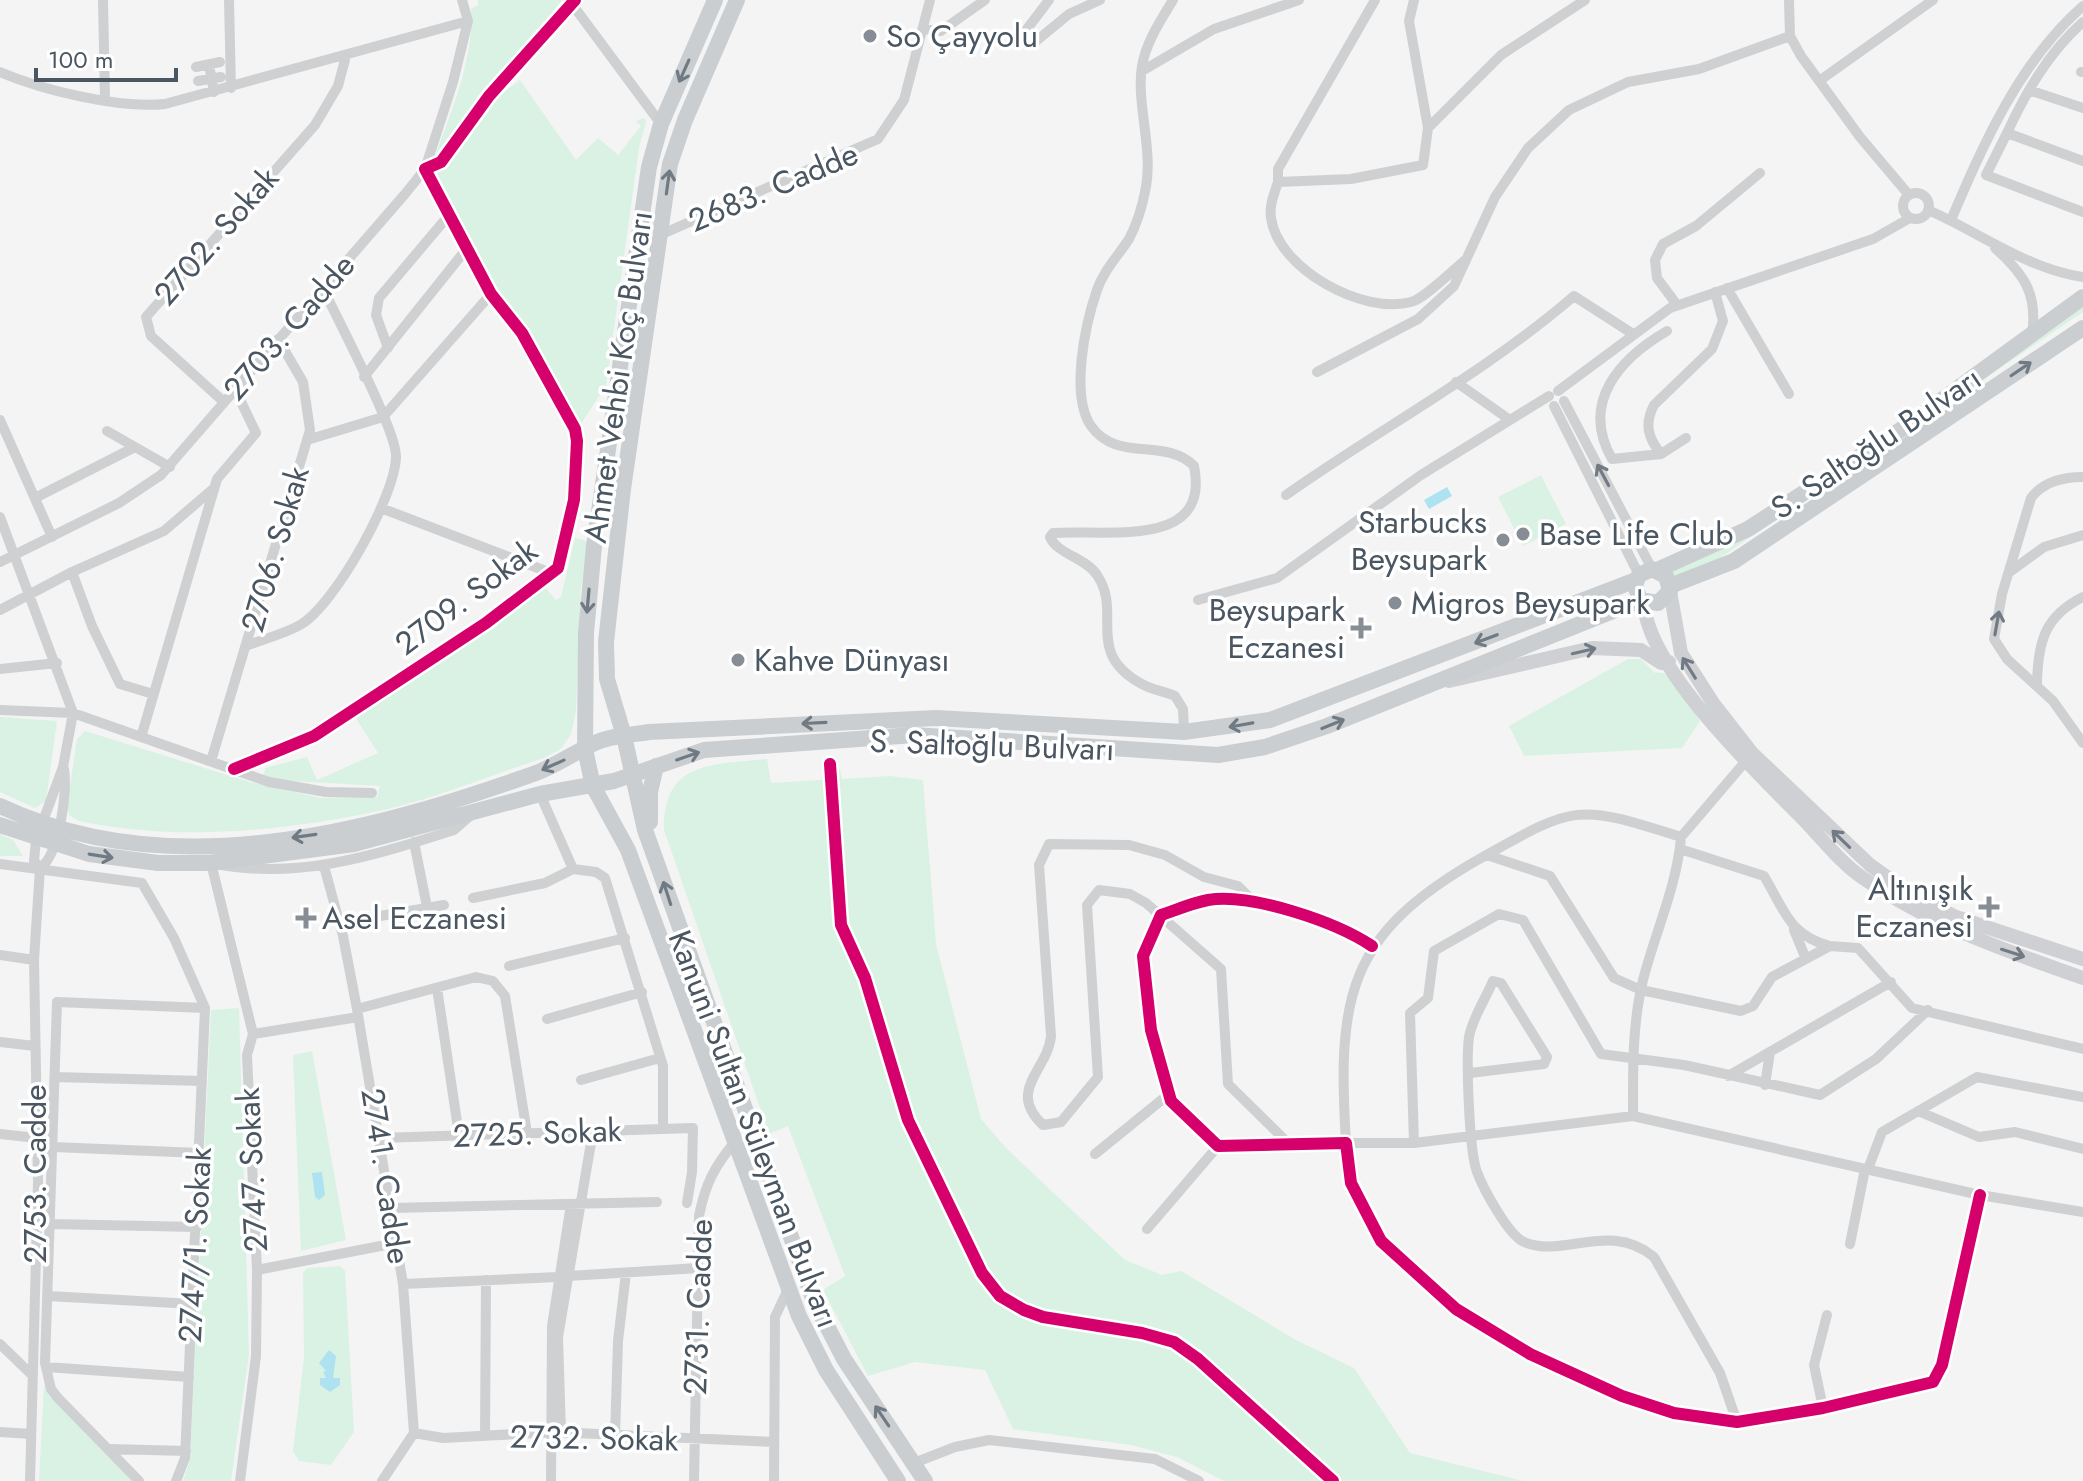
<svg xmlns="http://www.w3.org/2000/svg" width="2083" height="1481" viewBox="0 0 2083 1481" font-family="Jost,sans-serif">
<rect width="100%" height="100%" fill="#f4f4f4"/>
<path fill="#d9f2e3" d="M 478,0 L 562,0 L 434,159 C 451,112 474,59 471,9 L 478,5 Z
M 520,80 L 576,160 L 598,138 L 618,155 L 641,126 L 636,121 L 644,118 L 646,122 L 639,148 L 606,386 L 578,428 L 534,337 L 492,281 L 436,173 L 495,99 Z
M 2083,305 L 2083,312 L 1677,587 L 1669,570 L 1701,558 Z
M 1541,475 L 1566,524 L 1523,546 L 1498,497 Z
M 575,538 L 591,542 L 581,587 L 576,711 L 571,734 L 561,749 L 544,758 C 487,776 428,802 369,813 C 276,832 172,841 79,821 L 69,815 L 67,805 L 77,739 L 85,731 L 250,782 L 321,798 L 377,797 L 380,786 L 275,780 L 264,775 L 265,768 L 307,757 L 317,780 L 378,753 L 354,715 L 544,586 L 556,600 L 561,597 Z
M 1628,659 L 1641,659 L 1655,673 C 1676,668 1690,705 1700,721 L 1682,748 L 1524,756 L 1509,726 Z
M 0,717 L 57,721 L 46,801 L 35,808 L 0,792 Z
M 767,759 L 771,783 L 822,780 L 822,771 L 840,770 L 842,779 L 890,776 L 923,780 L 936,944 L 981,1119 L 1006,1148 L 1125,1260 L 1162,1275 L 1181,1271 L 1296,1340 L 1354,1368 L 1410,1453 L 1523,1481 L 1224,1481 L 1177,1457 L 1131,1445 L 1013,1429 L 985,1370 L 915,1362 L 868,1376 L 823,1290 L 845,1276 L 788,1126 L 769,1134 L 664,830 C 663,760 713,765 767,759 Z
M 0,834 L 13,840 L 23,856 L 0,856 Z
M 239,1008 L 249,1354 L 231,1481 L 183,1481 L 190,1460 L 211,1010 Z
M 312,1051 L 346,1240 L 301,1251 L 293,1055 Z
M 340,1266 L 345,1271 L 354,1432 L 331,1465 L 299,1461 L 293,1451 L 304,1358 L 303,1272 L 308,1268 Z
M 44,1385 L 48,1392 L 134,1481 L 39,1481 Z"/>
<path fill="#aee2f0" d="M 1447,487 L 1452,496 L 1429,509 L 1424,500 Z
M 322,1172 L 325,1195 L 319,1200 L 315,1197 L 312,1173 Z
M 329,1350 L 336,1356 L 333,1378 L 340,1378 L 340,1385 L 330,1392 L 320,1385 L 320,1378 L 326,1378 L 323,1372 L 326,1371 L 319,1363 Z"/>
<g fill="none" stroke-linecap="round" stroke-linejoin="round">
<path stroke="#ced0d2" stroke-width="10" d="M 103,0 L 105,99
M 229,0 L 231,88
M 1049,0 L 1024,33 L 1028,42 L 1035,42 L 1069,14 L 1100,0
M 1173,0 C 1161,20 1146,42 1142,66 C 1136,103 1153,147 1146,187 C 1143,203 1137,224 1129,239 C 1118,256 1104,270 1097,290 C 1085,325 1070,395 1091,426 C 1117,463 1165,437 1194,466 C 1211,550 1107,529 1053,533 L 1050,537 C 1057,554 1086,558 1097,575 C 1123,613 1084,651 1140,683 C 1151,690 1164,691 1175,696 L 1183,709 L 1184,732
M 1375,0 L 1278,169 L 1278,182 L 1351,179 L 1423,165 L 1428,128 L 1409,21 L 1414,0
M 1789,0 L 1790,36 L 1801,56 L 1860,137 L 1909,195
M 572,4 L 661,124
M 2083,22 C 2049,52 2026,92 2007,133 L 2083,161
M 923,29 L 941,31 L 985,0
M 209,65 L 214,92
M 196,67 L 220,62
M 1142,71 L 1214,29 L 1299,0
M 0,72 C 42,90 120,109 165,104 L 468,21
M 2081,72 L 2083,72
M 198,81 L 221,77
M 1819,81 L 1933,0
M 2029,90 L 2083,108
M 1428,128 L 1501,55 L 1585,0
M 2007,133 L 1986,175 L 2083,212
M 1278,182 C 1274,194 1269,206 1271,218 C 1278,269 1363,315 1411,302 C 1424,299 1452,271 1464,261
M1903 206a13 13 0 1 1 26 0a13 13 0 1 1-26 0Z
M 1928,210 C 1979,232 2027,269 2083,277
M 1951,220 C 1984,143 2019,62 2083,6
M 660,235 L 878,139 L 904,100 L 930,0
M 1995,248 C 2024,274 2038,294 2032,334
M 1727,288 L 1789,394
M 1677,305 L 1657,278 L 1655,260 L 1663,244 L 1696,226 L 1760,173
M 388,348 L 376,315 L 379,298 L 449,215
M 1317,372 L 1418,319 L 1454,286 L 1495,197 L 1528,148 L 1569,110 L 1628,82 L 1699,69 L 1790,36
M 364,377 L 468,247
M 1456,382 L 1510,420
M 1558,391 L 1670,308 L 1873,239 L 1910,218
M 1564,401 L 1652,569
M 224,402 L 151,336 L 146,317 L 315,125 L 338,86 L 346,56
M 1554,406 L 1639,575
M 0,420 L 52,537
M 107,431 L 170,467
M 1686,438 L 1661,454 C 1648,438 1644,424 1654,405 L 1712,349 L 1723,321 L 1715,292
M 307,440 L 383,417 L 491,294
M 1661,454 L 1612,459 C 1580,403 1619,359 1667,331
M 2083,477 C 2063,477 2043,482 2031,498 L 2002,594 L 1994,639 L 2007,659 L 2053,701 L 2083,743
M 1286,495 C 1381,428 1486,372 1574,296 L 1633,334
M 35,498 L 135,447
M 381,508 L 551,573
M 0,517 L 73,713 L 63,767 L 36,840 L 34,861 L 40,868
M 0,562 L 119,503 L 161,475 L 405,194 L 425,169 L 453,82 L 468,21 L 462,0
M 2011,571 L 2044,547 L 2083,535
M 1198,600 L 1277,578 L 1421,475 L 1549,396
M 0,610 L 72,572
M 248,645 C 264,639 284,634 300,625 C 334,606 395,497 396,457 C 397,431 337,319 323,288
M 0,669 L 57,663
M 2037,683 C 2038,641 2045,616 2083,597
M 153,694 L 120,684 L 92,626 L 72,572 L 164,531 L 213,489
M 0,710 L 73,713 L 269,782 L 326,792 L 372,793
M 142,734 L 217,479 L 256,433 L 235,389
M 211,761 L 310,430 L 303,382 L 278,339
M 1745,762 L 1681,837 C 1576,804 1577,804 1481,858 C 1347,934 1337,996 1346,1143 L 1414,1143 L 1633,1116 L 1980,1195 L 2083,1212
M 234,769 L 314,736 L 486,623 L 558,568 L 574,500 L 577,441 L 575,429 L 522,333 L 491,294 L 425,169 L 441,162 L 489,96 L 575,0
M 540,794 L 573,869
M 414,842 L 427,907
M 1680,849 L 1764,876 C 1784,909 1789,936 1830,946
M 1487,855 L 1550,876 L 1614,978 L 1641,990 L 1741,1011 L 1753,1006 L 1772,977 L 1830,946 L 1858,948 L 1912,1008 L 2083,1049
M 0,864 L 142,883 L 174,938 L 205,1008 L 185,1458 L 176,1481
M 324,866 L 343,936 L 357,1009 L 403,1284 L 414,1433 L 382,1481
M 40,868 C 59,856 68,791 64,769
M 573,869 L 596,872 L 605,878 L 663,1066 L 663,1128
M 473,898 L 545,883 L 573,869
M 1257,905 L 1238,886 L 1204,877 L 1165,855 L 1129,845 L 1049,844 L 1039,865 L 1051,1036 C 1048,1070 1006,1090 1043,1125 L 1061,1122 L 1098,1077 L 1087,905 L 1099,890 L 1130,894 L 1146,903 L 1221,969 L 1228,1084 L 1289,1144
M 339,923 L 444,905
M 1794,930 L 1806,959
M 1372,946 C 1336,922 1252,893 1208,900 C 1192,903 1176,910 1161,915 L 1143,956 L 1151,1030 L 1171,1101 L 1218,1146 L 1346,1143 L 1351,1183 L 1381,1241 L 1456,1309 L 1530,1354 L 1622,1396 L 1674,1413 L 1737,1422 L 1823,1408 L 1933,1382 L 1942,1365 L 1980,1195
M 0,955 L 34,960
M 509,966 L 625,938
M 437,988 L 459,1135
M 357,1009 L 476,977 L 493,981 L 505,996 L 527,1133
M 547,1019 L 642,992
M 253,1034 L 358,1017
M 0,1042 L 35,1046
M 1470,1073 L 1544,1064 L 1547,1057 L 1501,983 L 1493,981 C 1486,998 1472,1019 1469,1037 C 1466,1060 1469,1151 1477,1172 C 1483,1188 1508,1235 1524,1242 C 1564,1259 1609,1220 1654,1257 L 1720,1373 L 1737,1422
M 1728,1076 L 1891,982
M 55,1077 L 202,1081
M 581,1080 L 660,1058
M 1765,1085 L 1770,1052
M 1918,1111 L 1979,1137 L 2015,1132 L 2083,1149
M 1633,1116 C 1633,1071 1632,1025 1643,980 C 1655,933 1677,886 1681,837
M 0,1134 L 37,1138
M 380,1138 L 693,1128 L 692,1172 L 687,1203
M 1414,1143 L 1410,1013 L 1428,998 L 1434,951 L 1499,914 L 1523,920 L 1601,1054 L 1684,1065 L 1820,1095 L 1876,1059 L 1928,1010
M 53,1147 L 200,1153
M 1095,1154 L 1169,1094
M 1868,1169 L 1882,1132 L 1977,1077 L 2083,1097
M 392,1208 L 657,1202
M 51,1224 L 197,1227
M 1147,1229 L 1218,1146
M 1850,1244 L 1865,1169
M 257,1270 L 396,1243
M 568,1276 L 699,1268
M 403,1284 L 558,1277
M 48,1296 L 193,1304
M 0,1344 L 32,1375
M 46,1367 L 189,1377
M 1823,1408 L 1814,1365 L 1827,1315
M 0,1432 L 31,1434
M 414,1433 L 443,1438 L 554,1432 L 774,1442
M 561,1433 L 558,1337 L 593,1131
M 485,1436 L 486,1280
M 615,1436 L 618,1341 L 626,1273
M 110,1449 L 186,1451
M 914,1463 L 955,1447 L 989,1440 L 1155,1459 L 1199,1481
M 30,1481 L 38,1182 L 34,960 L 40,868
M 139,1481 L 58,1398 L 51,1389 L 45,1363 L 57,1002 L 205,1008
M 240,1481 L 256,1356 L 257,1270 L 247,1055 L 253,1034 L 211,863 C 295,881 373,856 454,830 L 471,815
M 551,1481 L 552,1326 L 571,1204
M 694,1481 L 699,1216 C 705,1185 714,1167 734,1143
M 774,1481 L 775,1317 L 788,1289"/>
<path stroke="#ced0d4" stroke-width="14" d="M 1670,591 L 1681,653 L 1713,703 L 1752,753 L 1870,865 L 1912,895 L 1956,917 L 2083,959
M 1644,602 C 1646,668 1761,776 1807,823 C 1824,841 1842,864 1863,878 C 1931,925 2006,951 2083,978
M 1449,681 L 1592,648 L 1641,650 L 1661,663 L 1669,662"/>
<path stroke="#caced1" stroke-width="16" d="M 715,0 L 661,124 L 649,167 L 594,546 L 586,633 L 585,749 L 593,786 L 628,850 L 799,1316 L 826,1370 L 898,1481
M 737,0 L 685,120 L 670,164 L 623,489 L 606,642 L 607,679 L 624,736 L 645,830 L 814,1301 L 844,1359 L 925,1481
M 1657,570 L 1748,529 L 1902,429 L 2083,297
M 1670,586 L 1734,561 L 2083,328
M 0,806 C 170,886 368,833 536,773 C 557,765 575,752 595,743 C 612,735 632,735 649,732 L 936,718 L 1184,732 L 1270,720 L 1636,580
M 650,822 L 650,792 L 656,766
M 0,825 L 89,854 L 158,863 L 211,863 L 354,844 L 540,794 L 614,781 L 704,750 L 914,735 L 1218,755 L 1265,747 L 1327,726 L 1640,600 L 1658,603 L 1670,591 L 1666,576 L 1652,569 L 1639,575 L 1635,585 L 1640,600"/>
<g stroke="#fff" stroke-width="17">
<path id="cycleway" d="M 830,764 L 841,925 L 865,978 L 908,1120 L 982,1273 L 1000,1296 L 1024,1310 L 1043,1317 L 1142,1333 L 1174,1342 L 1198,1359 L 1333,1481
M 234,769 L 314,736 L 486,623 L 558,568 L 574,500 L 577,441 L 575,429 L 522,333 L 491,294 L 425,169 L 441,162 L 489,96 L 575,0
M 1372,946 C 1336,922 1252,893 1208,900 C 1192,903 1176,910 1161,915 L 1143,956 L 1151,1030 L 1171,1101 L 1218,1146 L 1346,1143 L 1351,1183 L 1381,1241 L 1456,1309 L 1530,1354 L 1622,1396 L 1674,1413 L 1737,1422 L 1823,1408 L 1933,1382 L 1942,1365 L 1980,1195"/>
</g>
<use href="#cycleway" stroke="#d6006c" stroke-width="12"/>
</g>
<defs><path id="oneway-shaft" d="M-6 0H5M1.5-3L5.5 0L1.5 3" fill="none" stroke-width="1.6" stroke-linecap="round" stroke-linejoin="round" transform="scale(2)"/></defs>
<g stroke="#707a83">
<use href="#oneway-shaft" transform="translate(684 71) rotate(114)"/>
<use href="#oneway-shaft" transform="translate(668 182) rotate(-82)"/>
<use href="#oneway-shaft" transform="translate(2021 369) rotate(-34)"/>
<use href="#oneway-shaft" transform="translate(588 601) rotate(95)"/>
<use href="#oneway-shaft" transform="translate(1486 639) rotate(159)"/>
<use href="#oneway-shaft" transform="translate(814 723) rotate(177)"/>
<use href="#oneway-shaft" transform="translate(1333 724) rotate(-22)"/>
<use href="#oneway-shaft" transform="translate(1241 725) rotate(170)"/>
<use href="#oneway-shaft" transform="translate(688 756) rotate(-19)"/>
<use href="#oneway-shaft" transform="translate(553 765) rotate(156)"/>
<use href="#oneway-shaft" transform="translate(304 836) rotate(172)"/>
<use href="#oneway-shaft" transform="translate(101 856) rotate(9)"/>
<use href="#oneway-shaft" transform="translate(667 893) rotate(-108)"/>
<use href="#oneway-shaft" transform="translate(882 1416) rotate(-124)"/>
</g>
<g stroke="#727b83">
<use href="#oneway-shaft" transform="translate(1603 475) rotate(-118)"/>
<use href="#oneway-shaft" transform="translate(1997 623) rotate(-80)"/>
</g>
<g stroke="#727b84">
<use href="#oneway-shaft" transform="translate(1584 651) rotate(-13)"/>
<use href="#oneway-shaft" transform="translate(1689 668) rotate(-122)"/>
<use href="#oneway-shaft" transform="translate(1841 839) rotate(-136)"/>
<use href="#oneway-shaft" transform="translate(2013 953) rotate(18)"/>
</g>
<g fill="#868d94" stroke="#fff" stroke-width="3">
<circle cx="870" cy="36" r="8"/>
<circle cx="1523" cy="534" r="8"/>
<circle cx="1503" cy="540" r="8"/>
<circle cx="1395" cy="603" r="8"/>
<path d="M1357 616h8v8h8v8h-8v8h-8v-8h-8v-8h8z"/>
<circle cx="738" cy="660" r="8"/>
<path d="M1985 895h8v8h8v8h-8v8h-8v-8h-8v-8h8z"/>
<path d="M302 906h8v8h8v8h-8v8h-8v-8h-8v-8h8z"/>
</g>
<g text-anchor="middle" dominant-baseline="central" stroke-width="7" stroke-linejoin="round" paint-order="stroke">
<g font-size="32" fill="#4a5661" stroke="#fff" text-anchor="start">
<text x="886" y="36">So Çayyolu</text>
<text x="1487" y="522" text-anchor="end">Starbucks<tspan x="1487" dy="37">Beysupark</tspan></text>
<text x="1539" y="534">Base Life Club</text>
<text x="1411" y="603">Migros Beysupark</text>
<text x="1345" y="610" text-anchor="end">Beysupark<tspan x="1345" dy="37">Eczanesi</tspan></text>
<text x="754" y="660">Kahve Dünyası</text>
<text x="1973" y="889" text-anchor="end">Altınışık<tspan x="1973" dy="37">Eczanesi</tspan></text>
<text x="322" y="918">Asel Eczanesi</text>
</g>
<g font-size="32" fill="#4a5661" stroke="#fff">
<text transform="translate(773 187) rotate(-23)">2683. Cadde</text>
<text transform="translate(216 236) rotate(-49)">2702. Sokak</text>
<text transform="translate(289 327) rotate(-49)">2703. Cadde</text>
<text transform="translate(618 377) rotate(-82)">Ahmet Vehbi Koç Bulvarı</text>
<text transform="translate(1876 443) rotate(-34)">S. Saltoğlu Bulvarı</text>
<text transform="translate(275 549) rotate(-74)">2706. Sokak</text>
<text transform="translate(466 597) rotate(-37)">2709. Sokak</text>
<text transform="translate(992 745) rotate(2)">S. Saltoğlu Bulvarı</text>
<text transform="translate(754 1129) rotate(69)">Kanuni Sultan Süleyman Bulvarı</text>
<text transform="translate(537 1133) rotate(-2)">2725. Sokak</text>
<text transform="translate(252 1170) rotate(-93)">2747. Sokak</text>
<text transform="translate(35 1174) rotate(-90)">2753. Cadde</text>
<text transform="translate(386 1176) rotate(81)">2741. Cadde</text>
<text transform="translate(195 1245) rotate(-87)">2747/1. Sokak</text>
<text transform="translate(698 1307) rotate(-88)">2731. Cadde</text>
<text transform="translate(594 1438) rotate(1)">2732. Sokak</text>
</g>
</g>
<path d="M36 68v12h140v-12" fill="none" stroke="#4a5661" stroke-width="4"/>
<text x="48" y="68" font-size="24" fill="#4a5661" stroke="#ffffff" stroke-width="6" paint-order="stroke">100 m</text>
</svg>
